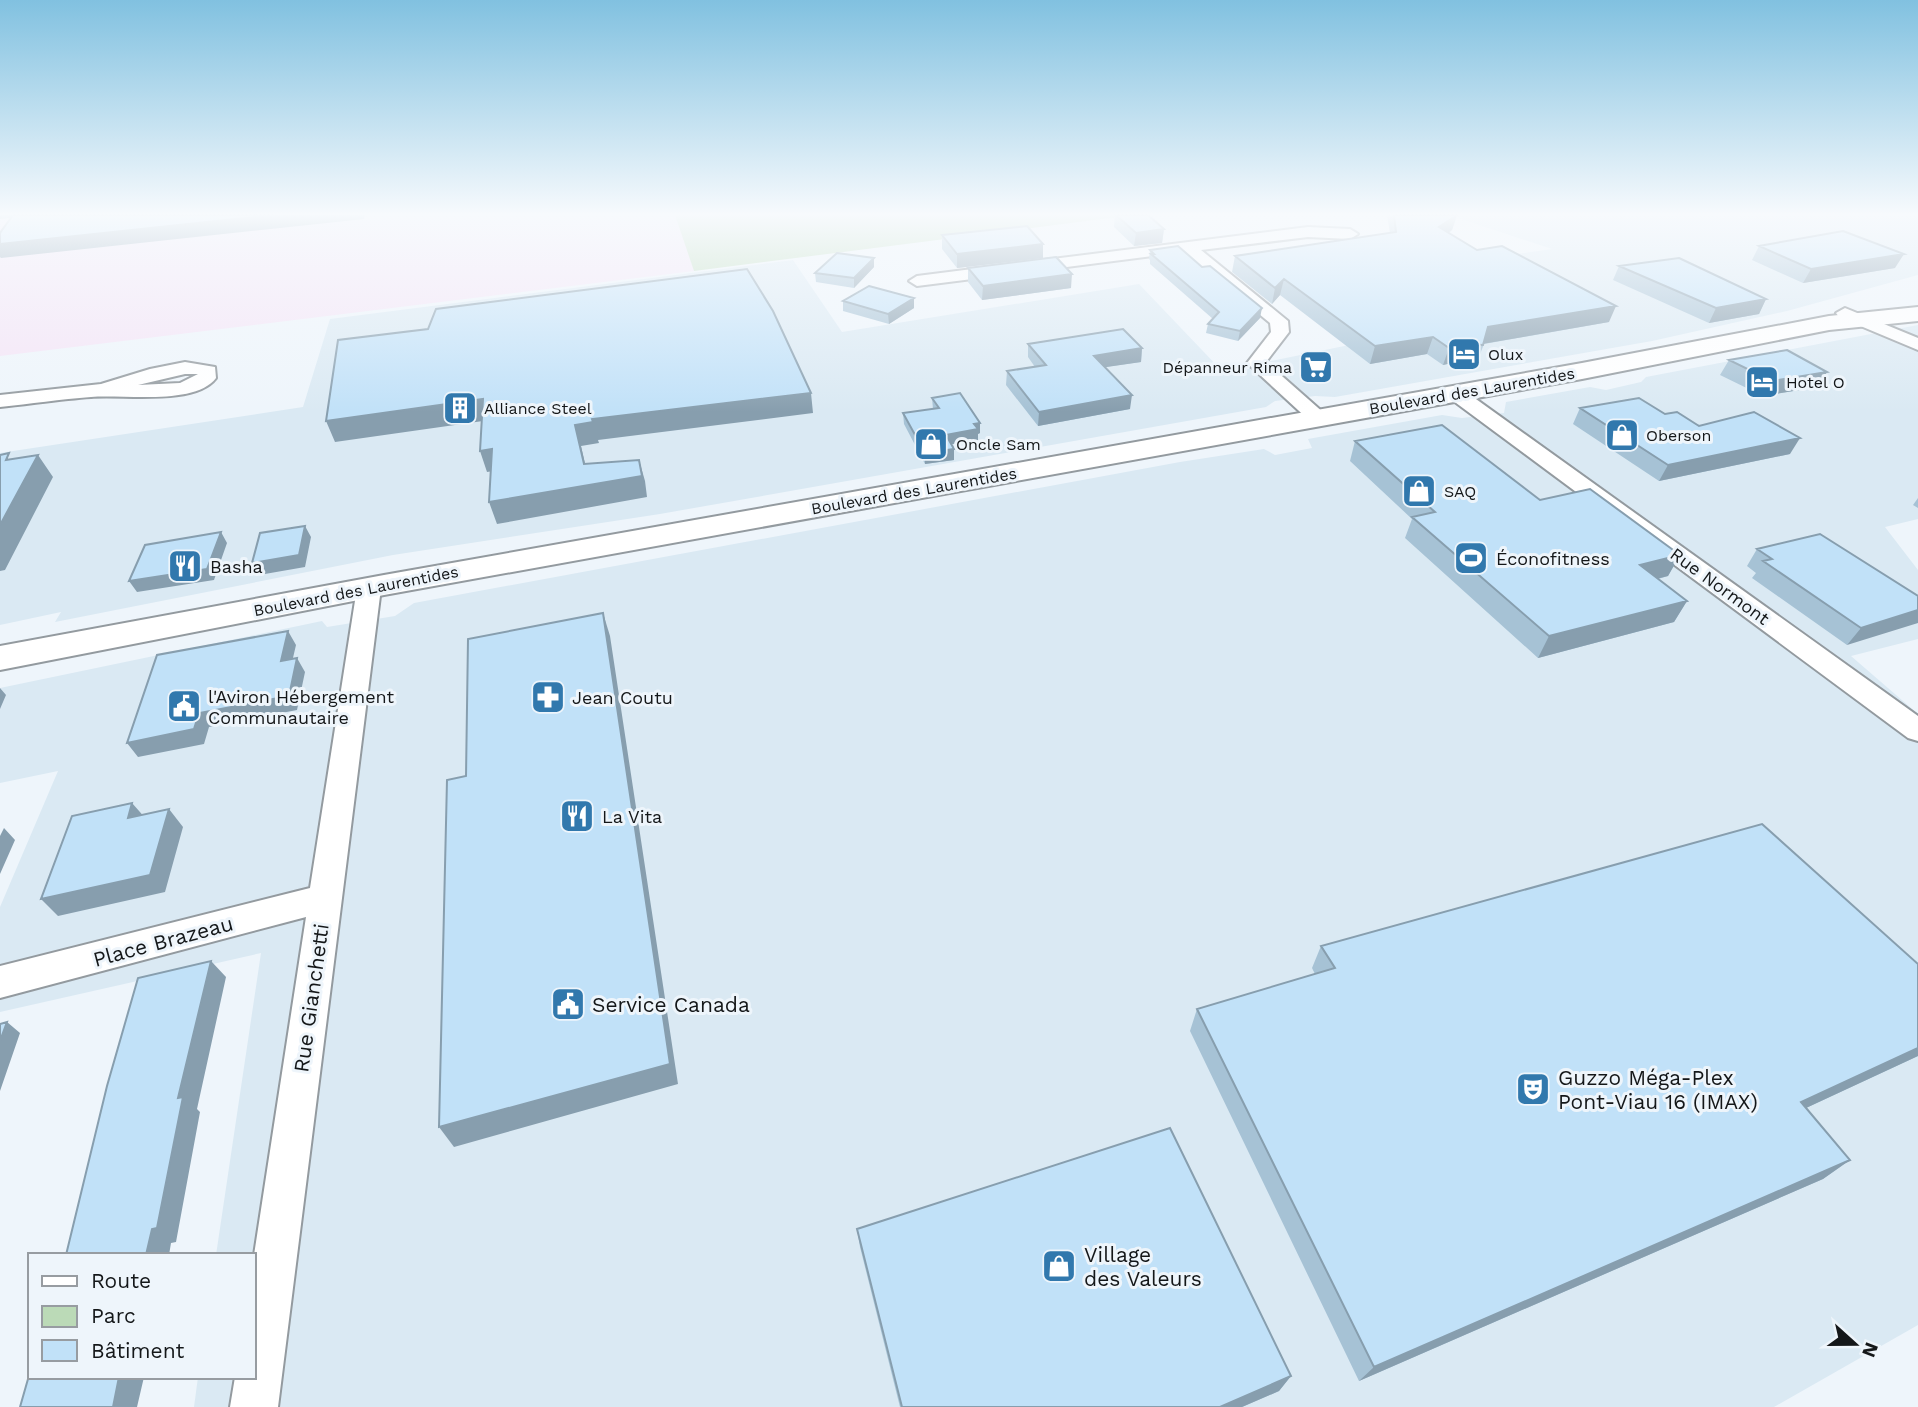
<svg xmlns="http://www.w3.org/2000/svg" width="1918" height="1407" viewBox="0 0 1918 1407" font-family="'Work Sans',sans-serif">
<rect width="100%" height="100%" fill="#eef5fb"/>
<path fill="#dae9f3" d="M 1449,215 L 1918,215 L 1918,275 L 1787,311 L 1652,341 L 1335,397 L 1315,396 L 1275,401 L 1266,407 L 660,514 L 393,555 L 55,622 L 61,612 L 0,625 L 0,453 L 303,407 L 330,319 L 793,260 L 842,332 L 1139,284 L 1222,371 L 1393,336 L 1319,282 L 1552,249 Z
M 1918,325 L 1918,519 L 1885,527 L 1918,570 L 1918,639 L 1851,656 L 1918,714 L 1918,1325 L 1774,1407 L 194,1407 L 198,1377 L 254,1377 L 254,1255 L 216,1255 L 261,953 L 0,1012 L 0,907 L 58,771 L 0,783 L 0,688 L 322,621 L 327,627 L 395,616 L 414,603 L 1180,462 L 1264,449 L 1275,455 L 1312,448 L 1308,439 L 1442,415 L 1462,418 L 1504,413 L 1506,402 L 1590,387 L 1606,390 L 1641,382 L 1646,377 Z"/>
<path fill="#f4e4f6" d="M 0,215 L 677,215 L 694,271 L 0,356 Z"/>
<path fill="#bbdab7" d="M 675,215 L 1133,215 L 694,271 Z"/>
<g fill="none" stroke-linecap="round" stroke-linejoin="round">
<g stroke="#939a9f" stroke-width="4">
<path id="minor" d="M 1308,227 L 1350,229 L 1358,234 L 1350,239 L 1308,237 L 1201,250 L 1288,321 L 1289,332 L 1266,362 L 1325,414 L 1328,418 L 1325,422 L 1311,422 L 1247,363 L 1271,332 L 1270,323 L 1184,252 L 917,286 L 909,281 L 917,276 Z
M 1845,308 L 1918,338 L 1918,350 L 1839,317 L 1836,313 Z
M 185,362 L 215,367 L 216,378 C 195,406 123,394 91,397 C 61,399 30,404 0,407 L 0,395 L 101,384 L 150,369 ZM 185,374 L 198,374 L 180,383 L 138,385 Z
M 1455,387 L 1462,389 L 1918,716 L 1918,741 L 1908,738 L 1448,397 L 1445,393 Z
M 369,580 L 378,583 L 381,588 L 278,1407 L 230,1407 L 235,1377 L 254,1377 L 254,1255 L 306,917 L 0,998 L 0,966 L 310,888 L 357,588 L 360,583 Z"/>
</g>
<g stroke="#939a9f" stroke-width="4">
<path id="secondary" d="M 1918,307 L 1918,321 L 1829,330 L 1582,379 L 384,595 L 0,670 L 0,646 L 384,575 L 1582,363 L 1829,316 Z"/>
</g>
<use href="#minor" fill="#fff" fill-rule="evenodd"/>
<use href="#secondary" fill="#fff" fill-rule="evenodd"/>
</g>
<path fill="#a6c2d5" d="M 1115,215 L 1148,215 L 1164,229 L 1162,243 L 1134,246 L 1114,227 Z
M 1387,215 L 1457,215 L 1452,230 L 1449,233 L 1477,250 L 1609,322 L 1484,344 L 1477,362 L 1460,361 L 1443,365 L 1427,354 L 1370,364 L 1280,295 L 1272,304 L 1232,272 L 1235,256 L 1390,233 Z
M 942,235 L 1043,258 L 957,268 L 942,249 Z
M 1759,246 L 1895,268 L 1803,283 L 1752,260 Z
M 1150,250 L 1260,318 L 1238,341 L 1206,333 L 1208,324 L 1213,319 L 1150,264 L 1150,260 L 1149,259 Z
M 1619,266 L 1766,299 L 1759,314 L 1709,323 L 1613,280 Z
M 874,267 L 854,288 L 816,282 L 815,273 Z
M 968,268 L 1071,288 L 982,300 L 968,282 Z
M 914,298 L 914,308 L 889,324 L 843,311 L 843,301 Z
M 1028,344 L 1142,348 L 1141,362 L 1105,367 L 1130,409 L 1038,426 L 1006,385 L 1007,371 L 1035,367 L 1028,357 Z
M 1729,360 L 1818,387 L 1763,396 L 1720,375 Z
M 932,398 L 980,433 L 978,434 L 978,440 L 952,444 L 954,460 L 925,464 L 904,424 L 903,413 L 933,409 Z
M 1580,408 L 1665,414 L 1790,454 L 1659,481 L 1573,424 Z
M 1355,441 L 1540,500 L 1680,555 L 1668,576 L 1658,579 L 1687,601 L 1674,622 L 1538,658 L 1405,538 L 1412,519 L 1350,461 Z
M 1918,498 L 1918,508 L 1913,505 Z
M 1757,549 L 1918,596 L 1847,645 L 1752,578 L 1756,573 L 1747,566 Z
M 1321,946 L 1918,1056 L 1806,1108 L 1850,1160 L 1823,1179 L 1359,1381 L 1190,1031 L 1197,1009 L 1315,974 L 1312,968 Z
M 857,1229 L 1291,1376 L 1279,1391 L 1242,1407 L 900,1407 L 860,1247 Z"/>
<path fill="#879eae" d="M 0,215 L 28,215 L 29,216 L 0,219 Z
M 273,215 L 365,215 L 364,219 L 1,258 L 0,257 L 0,244 Z
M 1457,215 L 1452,230 L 1434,242 L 1439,227 Z
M 1164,229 L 1162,243 L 1134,246 L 1136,233 Z
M 1043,244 L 1043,258 L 957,268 L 957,254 Z
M 1904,254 L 1895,268 L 1803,283 L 1811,269 Z
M 874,258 L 874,267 L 854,288 L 854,278 Z
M 1072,274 L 1071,288 L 982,300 L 983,286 Z
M 1284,279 L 1280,295 L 1272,304 L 1275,288 Z
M 914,298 L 914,308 L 889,324 L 888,314 Z
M 1766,299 L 1759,314 L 1709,323 L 1716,308 Z
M 1616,306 L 1609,322 L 1482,344 L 1488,327 Z
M 1262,308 L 1260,318 L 1238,341 L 1240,331 Z
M 1433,337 L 1427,354 L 1370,364 L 1375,346 Z
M 1466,344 L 1460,361 L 1443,365 L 1449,348 Z
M 1142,348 L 1141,362 L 1093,369 L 1094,356 Z
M 1827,372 L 1818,387 L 1763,396 L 1772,381 Z
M 811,393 L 813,413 L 598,440 L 599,443 L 581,446 L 590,485 L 639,460 L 645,481 L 647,497 L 497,524 L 489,502 L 584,464 L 575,425 L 592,419 Z
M 1132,395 L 1130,409 L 1038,426 L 1039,412 Z
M 483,399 L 490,420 L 335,442 L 326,421 Z
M 980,423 L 980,433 L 978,434 L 978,440 L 946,445 L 946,435 L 974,424 Z
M 1800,438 L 1790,454 L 1659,481 L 1668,465 Z
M 492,449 L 500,470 L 487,472 L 480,451 Z
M 954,449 L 954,460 L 925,464 L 925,453 Z
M 38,455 L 53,477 L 5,570 L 0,571 L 0,525 Z
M 305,526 L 311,537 L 305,567 L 259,575 L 252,563 Z
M 221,532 L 227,543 L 214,580 L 137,592 L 129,581 Z
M 1680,555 L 1668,576 L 1628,586 L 1640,565 Z
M 1687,601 L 1674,622 L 1538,658 L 1549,636 Z
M 1918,610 L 1918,623 L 1847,645 L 1861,628 Z
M 603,613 L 610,636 L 678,1084 L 454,1147 L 439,1127 Z
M 288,631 L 296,645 L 289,675 L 281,661 Z
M 297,658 L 305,672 L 297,710 L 209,727 L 204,744 L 138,757 L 127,743 L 199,713 Z
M 0,688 L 6,695 L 0,709 Z
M 132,803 L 147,820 L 128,818 Z
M 169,809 L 183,827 L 165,892 L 58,916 L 41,899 Z
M 4,828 L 15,840 L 0,874 L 0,836 Z
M 211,961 L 226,977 L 197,1109 L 200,1112 L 176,1242 L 171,1243 L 169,1255 L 146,1255 L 178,1098 Z
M 7,1022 L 20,1033 L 0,1091 L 0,1041 Z
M 1918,1048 L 1918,1056 L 1776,1122 L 1801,1102 Z
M 1850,1160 L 1823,1179 L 1359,1381 L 1374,1367 Z
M 1291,1376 L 1279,1391 L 1242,1407 L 1220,1407 Z
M 119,1377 L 144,1377 L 137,1407 L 113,1407 Z"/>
<path fill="#c1e1f8" stroke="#879eae" stroke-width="2" d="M 13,215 L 273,215 L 0,244 L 0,233 Z
M 1116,215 L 1148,215 L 1164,229 L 1136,233 Z
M 1394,215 L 1457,215 L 1439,227 L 1477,250 L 1502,246 L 1616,306 L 1488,327 L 1483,345 L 1466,344 L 1449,348 L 1433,337 L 1375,346 L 1284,279 L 1275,288 L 1235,256 L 1396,232 Z
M 1027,226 L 1043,244 L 957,254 L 942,235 Z
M 1843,231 L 1904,254 L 1811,269 L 1759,246 Z
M 1178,246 L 1202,267 L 1210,266 L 1262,308 L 1240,331 L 1208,324 L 1219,312 L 1151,254 L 1154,254 L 1150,250 Z
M 837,253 L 874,258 L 854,278 L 815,273 Z
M 1056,257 L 1072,274 L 983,286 L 968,268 Z
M 1679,258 L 1766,299 L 1716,308 L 1619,266 Z
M 747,269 L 773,311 L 811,393 L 592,419 L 593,422 L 575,425 L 584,464 L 639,460 L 642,476 L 489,502 L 492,449 L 480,451 L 483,399 L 326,421 L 338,340 L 428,329 L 436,309 Z
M 869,286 L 914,298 L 888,314 L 843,301 Z
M 1123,329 L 1142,348 L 1094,356 L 1132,395 L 1039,412 L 1007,371 L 1046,365 L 1028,344 Z
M 1787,350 L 1827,372 L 1772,381 L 1729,360 Z
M 960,393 L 980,423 L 974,424 L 978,429 L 946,435 L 954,449 L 925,453 L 903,413 L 939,408 L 932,398 Z
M 1639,398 L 1665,414 L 1677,412 L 1699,426 L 1754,412 L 1800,438 L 1668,465 L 1580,408 Z
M 1442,425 L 1540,500 L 1590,489 L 1680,555 L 1640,565 L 1687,601 L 1549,636 L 1412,517 L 1435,512 L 1355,441 Z
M 9,453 L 6,460 L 38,455 L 0,525 L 0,455 Z
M 305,526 L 299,555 L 252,563 L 260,533 Z
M 221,532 L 207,569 L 129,581 L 145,545 Z
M 1820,534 L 1918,596 L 1918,610 L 1861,628 L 1763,561 L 1772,559 L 1757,549 Z
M 603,613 L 670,1064 L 439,1127 L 447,780 L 466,776 L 468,639 Z
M 288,631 L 281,661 L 297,658 L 289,696 L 199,713 L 194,729 L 127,743 L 157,655 Z
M 132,803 L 128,818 L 169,809 L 150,875 L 41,899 L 72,816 Z
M 1762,824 L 1918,964 L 1918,1048 L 1801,1102 L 1850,1160 L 1374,1367 L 1197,1009 L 1335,968 L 1321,946 Z
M 211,961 L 178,1098 L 183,1097 L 157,1228 L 152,1229 L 146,1255 L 66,1255 L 107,1086 L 138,978 Z
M 7,1022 L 0,1041 L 0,1024 Z
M 1170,1128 L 1291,1376 L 1220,1407 L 902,1407 L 857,1229 Z
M 30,1372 L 30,1377 L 119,1377 L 113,1407 L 20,1407 Z"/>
<linearGradient id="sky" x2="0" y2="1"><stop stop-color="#81c1e0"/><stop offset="0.52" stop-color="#f7fafd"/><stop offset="1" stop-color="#f7fafd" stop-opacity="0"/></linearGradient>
<rect width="1918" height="412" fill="url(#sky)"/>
<defs>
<g id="hotel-square" transform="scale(1.75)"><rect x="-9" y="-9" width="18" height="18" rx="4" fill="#3178ad" stroke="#eef5fb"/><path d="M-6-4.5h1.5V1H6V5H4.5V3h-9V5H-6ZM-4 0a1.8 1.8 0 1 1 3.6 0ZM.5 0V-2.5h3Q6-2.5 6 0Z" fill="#fff"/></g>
<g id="supermarket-square" transform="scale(1.75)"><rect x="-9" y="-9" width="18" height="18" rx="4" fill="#3178ad" stroke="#eef5fb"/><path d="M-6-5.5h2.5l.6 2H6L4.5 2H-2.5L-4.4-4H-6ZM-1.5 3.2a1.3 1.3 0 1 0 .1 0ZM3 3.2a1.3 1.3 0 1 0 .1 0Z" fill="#fff"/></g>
<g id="building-square" transform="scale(1.75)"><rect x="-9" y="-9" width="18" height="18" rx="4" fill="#3178ad" stroke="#eef5fb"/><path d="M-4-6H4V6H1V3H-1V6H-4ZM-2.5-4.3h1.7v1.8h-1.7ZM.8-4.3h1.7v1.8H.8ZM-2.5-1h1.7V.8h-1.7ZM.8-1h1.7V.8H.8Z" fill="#fff"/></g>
<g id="shop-square" transform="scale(1.75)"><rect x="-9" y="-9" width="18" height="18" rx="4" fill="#3178ad" stroke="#eef5fb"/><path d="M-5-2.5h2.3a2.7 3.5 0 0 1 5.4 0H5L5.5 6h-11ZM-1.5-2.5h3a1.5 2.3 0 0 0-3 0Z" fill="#fff"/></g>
<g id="stadium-square" transform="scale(1.75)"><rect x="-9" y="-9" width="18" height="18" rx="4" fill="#3178ad" stroke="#eef5fb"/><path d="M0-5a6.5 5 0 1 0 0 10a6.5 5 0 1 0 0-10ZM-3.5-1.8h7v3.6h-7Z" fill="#fff"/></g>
<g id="restaurant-square" transform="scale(1.75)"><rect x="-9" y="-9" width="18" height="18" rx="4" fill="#3178ad" stroke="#eef5fb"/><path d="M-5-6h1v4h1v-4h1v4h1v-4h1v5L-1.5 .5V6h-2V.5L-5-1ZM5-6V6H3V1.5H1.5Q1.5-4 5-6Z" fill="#fff"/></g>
<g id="pharmacy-square" transform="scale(1.75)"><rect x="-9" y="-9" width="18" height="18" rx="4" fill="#3178ad" stroke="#eef5fb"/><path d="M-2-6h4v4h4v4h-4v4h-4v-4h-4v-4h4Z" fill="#fff"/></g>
<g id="civic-square" transform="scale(1.75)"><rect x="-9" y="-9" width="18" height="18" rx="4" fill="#3178ad" stroke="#eef5fb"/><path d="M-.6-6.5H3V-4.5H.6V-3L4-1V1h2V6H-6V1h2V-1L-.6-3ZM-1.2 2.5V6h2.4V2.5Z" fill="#fff"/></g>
<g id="theatre-square" transform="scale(1.75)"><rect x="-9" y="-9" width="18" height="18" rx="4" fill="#3178ad" stroke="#eef5fb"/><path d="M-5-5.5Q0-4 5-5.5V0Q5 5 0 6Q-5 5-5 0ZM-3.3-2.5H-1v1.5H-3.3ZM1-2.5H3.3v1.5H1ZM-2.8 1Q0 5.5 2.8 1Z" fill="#fff"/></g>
</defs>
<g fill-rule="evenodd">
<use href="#hotel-square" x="1464" y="354"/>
<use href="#supermarket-square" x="1316" y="367"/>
<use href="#hotel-square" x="1762" y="382"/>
<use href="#building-square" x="460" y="408"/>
<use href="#shop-square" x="1622" y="435"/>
<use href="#shop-square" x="931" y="444"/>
<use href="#shop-square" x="1419" y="491"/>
<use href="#stadium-square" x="1471" y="558"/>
<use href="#restaurant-square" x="185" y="566"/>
<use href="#pharmacy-square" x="548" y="697"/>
<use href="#civic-square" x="184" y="706"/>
<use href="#restaurant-square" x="577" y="816"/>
<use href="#civic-square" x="568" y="1004"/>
<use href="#theatre-square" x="1533" y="1089"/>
<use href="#shop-square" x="1059" y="1266"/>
</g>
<g text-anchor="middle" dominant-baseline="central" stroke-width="6" stroke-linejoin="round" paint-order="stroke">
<g font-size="16" fill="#141719" stroke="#eef5fb" text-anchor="start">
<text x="1488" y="354">Olux</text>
<text x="1292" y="367" text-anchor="end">Dépanneur Rima</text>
<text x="1786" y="382">Hotel O</text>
<text x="484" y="408">Alliance Steel</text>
<text x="1646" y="435">Oberson</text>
<text x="956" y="444">Oncle Sam</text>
<text x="1444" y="491">SAQ</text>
</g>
<g font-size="16" fill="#141719" stroke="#eef5fb">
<text transform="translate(1472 391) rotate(-10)">Boulevard des Laurentides</text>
<text transform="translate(914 491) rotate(-10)">Boulevard des Laurentides</text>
<text transform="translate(356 591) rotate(-11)">Boulevard des Laurentides</text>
</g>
<g font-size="18" fill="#141719" stroke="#eef5fb" text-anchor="start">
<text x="1496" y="558">Éconofitness</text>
<text x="210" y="566">Basha</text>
<text x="208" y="696">l'Aviron Hébergement<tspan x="208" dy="21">Communautaire</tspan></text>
<text x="572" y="697">Jean Coutu</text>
<text x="602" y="816">La Vita</text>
</g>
<g font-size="18" fill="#141719" stroke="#eef5fb">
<text transform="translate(1720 586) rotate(36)">Rue Normont</text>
</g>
<g font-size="21" fill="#141719" stroke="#eef5fb">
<text transform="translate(163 941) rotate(-15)">Place Brazeau</text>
<text transform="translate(311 998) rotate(-82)">Rue Gianchetti</text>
</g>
<g font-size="21" fill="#141719" stroke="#eef5fb" text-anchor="start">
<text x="592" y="1004">Service Canada</text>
<text x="1558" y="1077">Guzzo Méga-Plex<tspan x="1558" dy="24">Pont-Viau 16 (IMAX)</tspan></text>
<text x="1084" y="1254">Village<tspan x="1084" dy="24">des Valeurs</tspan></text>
</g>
</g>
<rect x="28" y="1253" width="228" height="126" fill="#eef5fb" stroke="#979ca1" stroke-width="2"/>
<rect x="42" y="1276" width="35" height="10" fill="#ffffff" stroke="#979ca1" stroke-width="2"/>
<text x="91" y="1288" font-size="21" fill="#141719">Route</text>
<rect x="42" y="1306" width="35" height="21" fill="#bbdab7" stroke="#979ca1" stroke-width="2"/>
<text x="91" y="1323" font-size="21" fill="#141719">Parc</text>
<rect x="42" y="1340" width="35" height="21" fill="#c1e1f8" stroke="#979ca1" stroke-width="2"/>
<text x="91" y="1358" font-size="21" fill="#141719">Bâtiment</text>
<g transform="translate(1855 1344) rotate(111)" stroke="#eef5fb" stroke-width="5" paint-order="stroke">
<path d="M0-5L12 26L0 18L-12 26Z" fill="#141719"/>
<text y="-10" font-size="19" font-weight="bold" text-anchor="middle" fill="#141719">N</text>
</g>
</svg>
